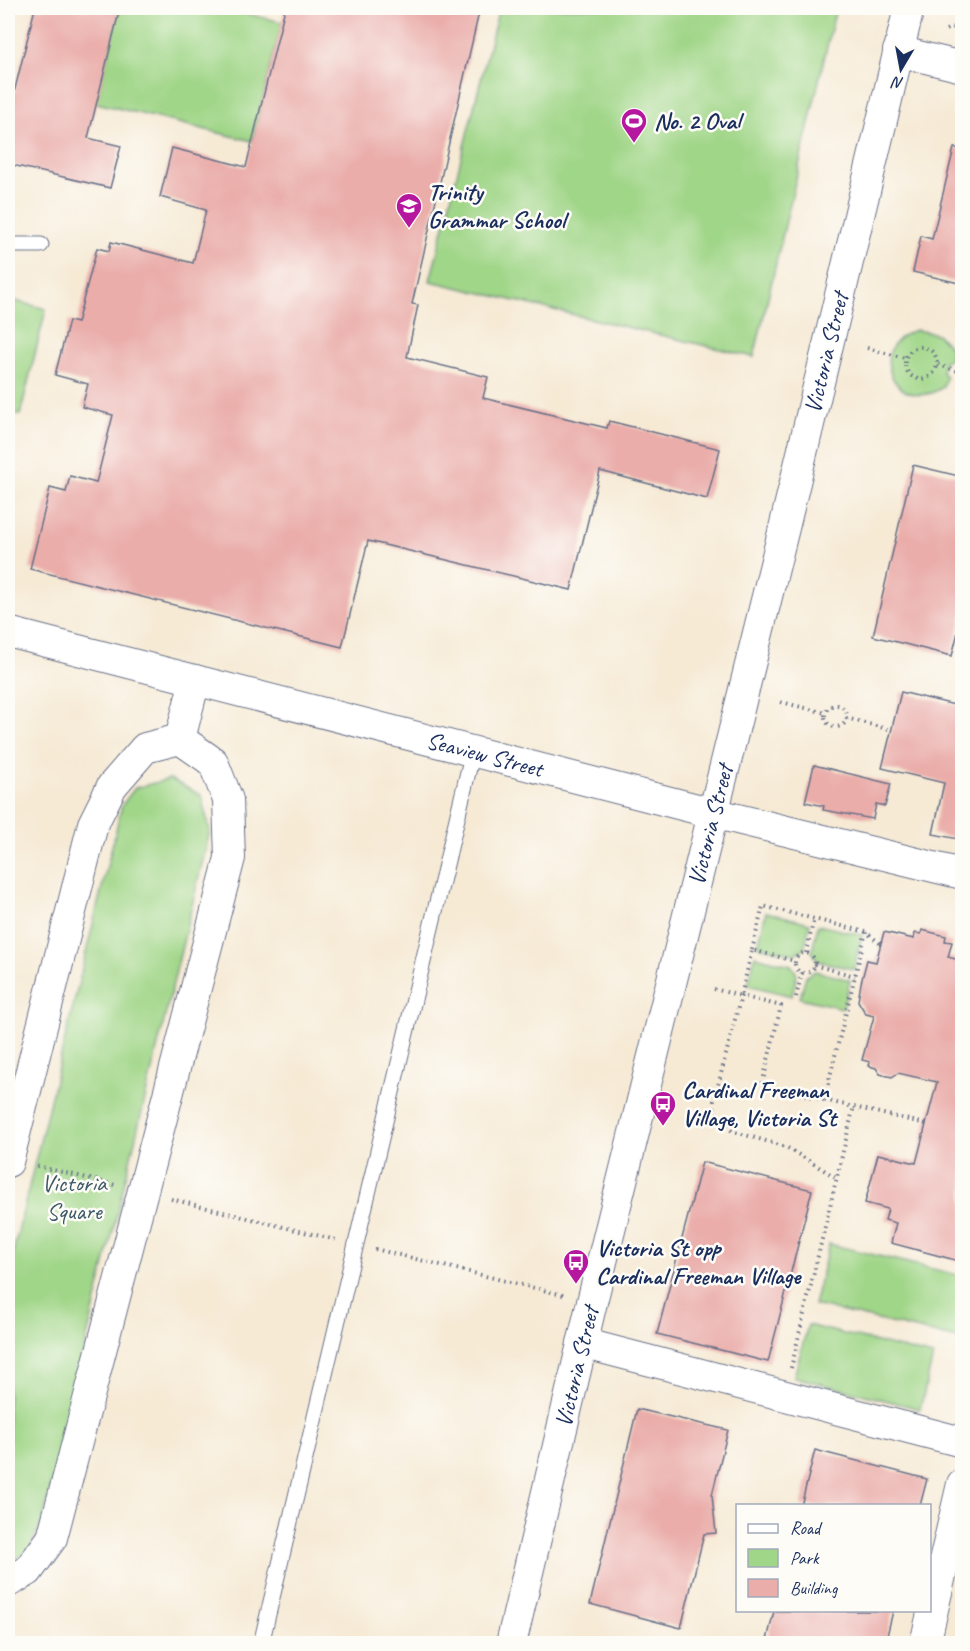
<svg xmlns="http://www.w3.org/2000/svg" width="970" height="1651" viewBox="0 0 970 1651" font-family="Caveat,sans-serif">
<rect width="100%" height="100%" fill="#fdfcf7"/>
<filter id="ink" filterUnits="userSpaceOnUse"><feTurbulence type="fractalNoise" baseFrequency=".0167" numOctaves="2"/><feDisplacementMap in="SourceGraphic" scale="12" xChannelSelector="R" yChannelSelector="G"/><feConvolveMatrix kernelMatrix="1 2 1 2 8 2 1 2 1" color-interpolation-filters="sRGB"/></filter>
<filter id="wash" filterUnits="userSpaceOnUse"><feTurbulence type="fractalNoise" baseFrequency=".008" numOctaves="4" result="noise"/><feDisplacementMap in="SourceGraphic" scale="24" xChannelSelector="R" yChannelSelector="G"/><feGaussianBlur stdDeviation="1.35" result="paint"/><feColorMatrix in="noise" values="0 0 0 0 0 0 0 0 0 0 0 0 0 0 0 0 0 1.4 0 .05"/><feComposite in="paint" operator="in"/></filter>
<g filter="url(#wash)">
<rect width="100%" height="100%" fill="#f6ead5"/>
<path fill="#a0d688" stroke="#5e8273" stroke-width="1.5" d="M 120,8 L 222,8 L 282,22 L 252,141 L 96,103 Z
M 499,8 L 836,8 L 754,357 L 430,281 Z
M 8,299 L 46,309 L 20,415 L 8,412 Z
M 916,330 L 937,334 L 951,348 L 950,359 L 944,361 L 942,372 L 946,377 L 943,387 C 896,418 862,346 916,330 Z
M 170,779 L 201,795 L 210,831 L 42,1523 L 26,1554 L 8,1562 L 8,1273 L 122,805 L 135,788 Z
M 766,912 L 810,923 L 804,949 L 794,954 L 758,946 Z
M 818,925 L 862,935 L 854,969 L 818,961 L 812,951 Z
M 755,956 L 791,965 L 797,974 L 792,996 L 748,985 Z
M 815,971 L 850,980 L 843,1008 L 800,998 L 806,976 Z
M 829,1244 L 962,1276 L 962,1340 L 814,1305 Z
M 808,1325 L 933,1356 L 920,1409 L 794,1377 Z"/>
<g id="blocks">
<path fill="#eaadaa" d="M 35,8 L 120,8 L 88,138 L 121,146 L 110,188 L 8,164 L 8,117 Z
M 285,8 L 480,8 L 412,304 L 418,305 L 407,357 L 488,377 L 483,398 L 607,428 L 609,421 L 720,449 L 707,499 L 600,471 L 571,590 L 368,541 L 342,647 L 30,569 L 50,488 L 66,492 L 70,476 L 96,483 L 113,415 L 82,407 L 88,384 L 55,375 L 69,321 L 77,323 L 97,248 L 109,251 L 111,242 L 193,263 L 206,210 L 160,197 L 172,148 L 246,167 Z
M 954,148 L 963,149 L 963,284 L 913,272 L 921,236 L 932,239 Z
M 913,465 L 963,477 L 963,612 L 952,656 L 873,636 Z
M 901,692 L 963,707 L 963,836 L 959,836 L 958,839 L 933,834 L 944,783 L 882,768 Z
M 814,765 L 891,784 L 885,806 L 876,804 L 873,819 L 823,810 L 824,806 L 805,802 Z
M 922,930 L 946,936 L 945,941 L 952,942 L 948,957 L 963,961 L 963,1248 L 959,1261 L 891,1243 L 896,1223 L 885,1220 L 888,1209 L 865,1203 L 878,1154 L 916,1163 L 937,1082 L 898,1073 L 892,1077 L 880,1074 L 876,1068 L 869,1066 L 870,1062 L 862,1060 L 874,1016 L 866,1014 L 858,1001 L 861,983 L 867,960 L 876,962 L 884,932 L 914,939 L 915,933 L 921,934 Z
M 702,1162 L 812,1190 L 768,1362 L 657,1334 Z
M 637,1409 L 728,1430 L 712,1495 L 716,1533 L 704,1534 L 681,1628 L 590,1604 Z
M 815,1450 L 927,1479 L 920,1506 L 801,1506 Z
M 774,1611 L 893,1611 L 885,1644 L 766,1644 Z"/>
</g>
</g>
<g filter="url(#ink)">
<use href="#blocks" fill-opacity="0" stroke="#687088" stroke-width="1.5"/>
<g fill="none" stroke-linecap="round" stroke-linejoin="round">
<g stroke="#687088" stroke-width="17">
<path id="service" d="M 8,245 L 41,245
M 261,1644 L 473,751"/>
</g>
<g stroke="#687088" stroke-width="32">
<g id="minor">
<path d="M 898,51 L 962,67"/>
<path id="s1" d="M 8,632 L 713,813 L 962,874"/>
<path d="M 180,739 L 195,680"/>
<path d="M 8,1162 L 93,824 L 112,786 L 145,748 L 180,739"/>
<path d="M 582,1343 L 962,1442"/>
<path d="M 8,1582 L 28,1571 L 52,1538 L 230,858 L 228,800 L 213,762 L 180,739"/>
<path id="s2" d="M 511,1644 L 592,1302 L 785,524 L 909,8"/>
<path d="M 925,1644 L 962,1484"/>
</g>
</g>
<path stroke="#687088" stroke-width="4" stroke-dasharray="1.5 4.5" stroke-linecap="butt" d="M 946,30 L 962,23
M905 363a16 16 0 1 1 32 0a16 16 0 1 1-32 0Z
M 867,348 L 905,358
M 938,365 L 962,372
M 781,702 L 826,713
M825 716a11 11 0 1 1 22 0a11 11 0 1 1-22 0Z
M 846,718 L 891,730
M 866,932 L 824,1100 L 926,1124
M 752,950 L 763,906 L 866,932 L 881,944
M 806,953 L 814,919
M795 963a10 10 0 1 1 20 0a10 10 0 1 1-20 0Z
M 814,965 L 855,976
M 714,989 L 741,996 L 752,950 L 795,961
M 796,997 L 802,972
M 824,1100 L 762,1085 L 781,1006 L 741,996 L 714,1101 L 715,1114 L 732,1131 L 786,1147 L 837,1178
M 37,1166 L 115,1185
M 171,1199 L 336,1240
M 375,1249 L 563,1295
M 791,1368 L 854,1106"/>
<use href="#service" stroke="#fff" stroke-width="15"/>
<use href="#minor" stroke="#fff" stroke-width="30"/>
</g>
</g>
<defs>
<g id="stadium-pin" transform="scale(1.35)"><path d="M0 17L-7.5 6A9.5 9.5 0 1 1 7.5 6Z" fill="#b5179e" stroke="#fdfcf7"/><path d="M0-5a6.5 5 0 1 0 0 10a6.5 5 0 1 0 0-10ZM-3.5-1.8h7v3.6h-7Z" fill="#fff"/></g>
<g id="school-pin" transform="scale(1.35)"><path d="M0 17L-7.5 6A9.5 9.5 0 1 1 7.5 6Z" fill="#b5179e" stroke="#fdfcf7"/><path d="M0-5L7-2L0 1L-7-2ZM-4 1L0 2.5L4 1V4Q0 6-4 4Z" fill="#fff"/></g>
<g id="bus-pin" transform="scale(1.35)"><path d="M0 17L-7.5 6A9.5 9.5 0 1 1 7.5 6Z" fill="#b5179e" stroke="#fdfcf7"/><path d="M-5-6H5V4H4V6H2V4H-2V6H-4V4H-5ZM-3.5-4V0h7V-4ZM-3.5 1.2v1.5H-2V1.2ZM2 1.2v1.5H3.5V1.2Z" fill="#fff"/></g>
</defs>
<g fill-rule="evenodd">
<use href="#stadium-pin" x="634" y="121"/>
<use href="#school-pin" x="409" y="206"/>
<use href="#bus-pin" x="663" y="1104"/>
<use href="#bus-pin" x="576" y="1262"/>
</g>
<g text-anchor="middle" dominant-baseline="central" stroke-width="5" stroke-linejoin="round" paint-order="stroke">
<g font-size="24" font-weight="bold" fill="#1b2f5e" stroke="#fdfcf7" text-anchor="start">
<text x="654" y="121">No. 2 Oval</text>
<text x="428" y="192">Trinity<tspan x="428" dy="28">Grammar School</tspan></text>
<text x="682" y="1090">Cardinal Freeman<tspan x="682" dy="28">Village, Victoria St</tspan></text>
<text x="596" y="1248">Victoria St opp<tspan x="596" dy="28">Cardinal Freeman Village</tspan></text>
</g>
<g font-size="24" fill="#1b2f5e" stroke="#fdfcf7">
<text stroke="none"><textPath href="#s2" startOffset="1329">Victoria Street</textPath></text>
<text stroke="none"><textPath href="#s1" startOffset="492">Seaview Street</textPath></text>
<text stroke="none"><textPath href="#s2" startOffset="843">Victoria Street</textPath></text>
<text stroke="none"><textPath href="#s2" startOffset="285">Victoria Street</textPath></text>
</g>
<g font-size="24" fill="#3c5968" stroke="#fdfcf7">
<text x="74" y="1183">Victoria<tspan x="74" dy="28">Square</tspan></text>
</g>
</g>
<rect width="970" height="1651" fill="none" stroke="#fdfcf7" stroke-width="30"/>
<rect x="736" y="1504" width="195" height="108" fill="#fdfcf7" stroke="#a3aaba" stroke-width="1.5"/>
<rect x="748" y="1524" width="30" height="9" fill="#ffffff" stroke="#a3aaba" stroke-width="1.5"/>
<text x="790" y="1534" font-size="18" fill="#1b2f5e">Road</text>
<rect x="748" y="1549" width="30" height="18" fill="#a0d688" stroke="#a3aaba" stroke-width="1.5"/>
<text x="790" y="1564" font-size="18" fill="#1b2f5e">Park</text>
<rect x="748" y="1579" width="30" height="18" fill="#eaadaa" stroke="#a3aaba" stroke-width="1.5"/>
<text x="790" y="1594" font-size="18" fill="#1b2f5e">Building</text>
<g transform="translate(901 69) rotate(190)" stroke="#fdfcf7" stroke-width="4.5" paint-order="stroke">
<path d="M0-4.5L10 22L0 15L-10 22Z" fill="#1b2f5e"/>
<text y="-9" font-size="16" font-weight="bold" text-anchor="middle" fill="#1b2f5e">N</text>
</g>
</svg>
